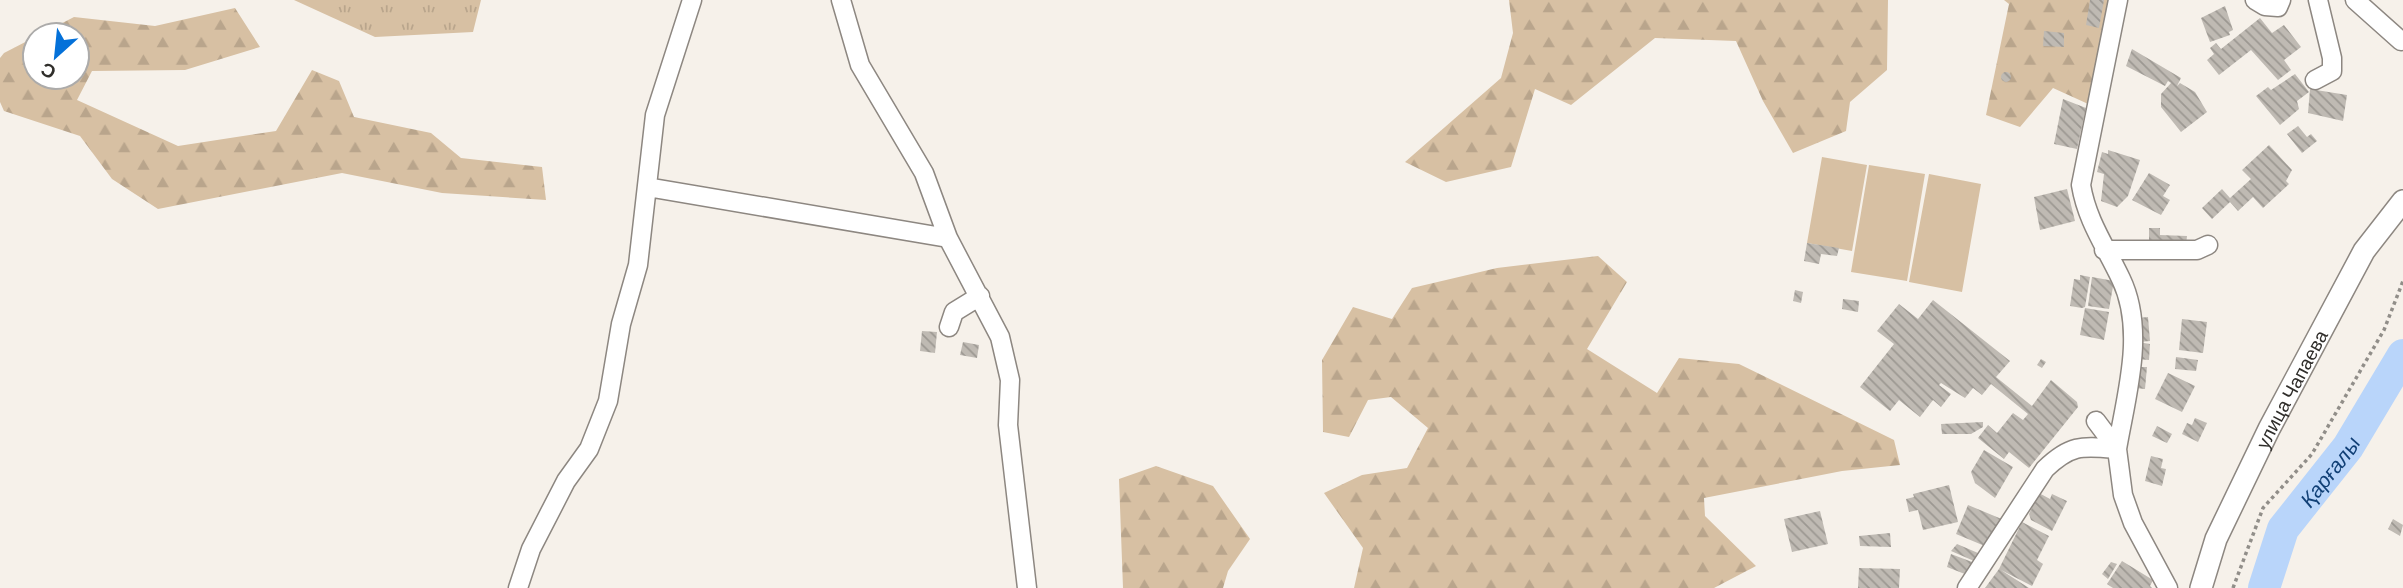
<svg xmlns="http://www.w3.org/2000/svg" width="2403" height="588" viewBox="0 0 2403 588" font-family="Barlow,sans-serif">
<defs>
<pattern id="grass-tufts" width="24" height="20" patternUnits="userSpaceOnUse" patternTransform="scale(1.75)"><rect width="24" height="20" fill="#d7c0a3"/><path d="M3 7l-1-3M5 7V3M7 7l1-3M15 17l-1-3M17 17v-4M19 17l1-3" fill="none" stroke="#b9a58c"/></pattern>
<pattern id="forest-firs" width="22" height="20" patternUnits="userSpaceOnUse" patternTransform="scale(1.75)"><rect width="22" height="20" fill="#d7c0a3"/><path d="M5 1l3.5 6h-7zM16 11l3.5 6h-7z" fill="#b9a58c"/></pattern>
<pattern id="building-back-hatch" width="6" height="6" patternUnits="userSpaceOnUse" patternTransform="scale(1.75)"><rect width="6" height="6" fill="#bfbab3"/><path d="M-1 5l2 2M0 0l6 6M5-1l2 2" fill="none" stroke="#9c9892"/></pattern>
</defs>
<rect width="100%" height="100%" fill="#f6f1ea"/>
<path fill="url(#grass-tufts)" d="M 294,0 L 481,0 L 473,32 L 375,37 Z"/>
<path fill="url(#forest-firs)" d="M 1509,0 L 1888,0 L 1887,70 L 1850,102 L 1846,131 L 1793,153 L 1763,101 L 1736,41 L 1655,38 L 1571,105 L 1535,89 L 1511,167 L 1446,182 L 1405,162 L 1501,78 L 1513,33 Z
M 2004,0 L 2114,0 L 2097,108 L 2053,88 L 2020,127 L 1986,115 L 2009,4 Z
M 235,8 L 260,47 L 185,70 L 92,71 L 77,100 L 178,146 L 276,131 L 312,70 L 339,81 L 354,117 L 431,133 L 461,158 L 542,167 L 546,200 L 442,193 L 342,173 L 158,209 L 112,179 L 80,136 L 4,111 L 0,102 L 0,58 L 4,53 L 35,37 L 35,77 L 77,77 L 77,35 L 39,35 L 74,17 L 155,26 Z
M 1598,256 L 1627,282 L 1587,349 L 1657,393 L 1679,358 L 1739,364 L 1894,440 L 1900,465 L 1842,471 L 1704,498 L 1705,516 L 1756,566 L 1714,588 L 1354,588 L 1363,548 L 1324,493 L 1362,475 L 1407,468 L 1428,428 L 1391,397 L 1368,400 L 1349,437 L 1323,432 L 1322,360 L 1353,307 L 1392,319 L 1412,288 L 1497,268 Z
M 1156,466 L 1213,486 L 1250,539 L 1228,571 L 1223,588 L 1123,588 L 1119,479 Z"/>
<path fill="#d7c0a3" d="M 1822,157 L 1867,165 L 1852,251 L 1807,243 Z
M 1869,165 L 1925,174 L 1907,281 L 1851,272 Z
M 1929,174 L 1981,184 L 1962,292 L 1909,282 Z"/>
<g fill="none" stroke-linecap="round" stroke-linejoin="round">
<path stroke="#b9d5fa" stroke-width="32" id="s1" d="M 2264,588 L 2283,529 L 2348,447 L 2403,355"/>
</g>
<path fill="url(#building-back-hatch)" d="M 2090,0 L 2104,0 L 2099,28 L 2086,25 Z
M 2225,6 L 2233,30 L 2229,32 L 2230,35 L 2210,42 L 2201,18 Z
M 2260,18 L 2272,33 L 2284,25 L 2301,47 L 2284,60 L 2291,70 L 2278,80 L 2251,50 L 2219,75 L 2207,60 L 2214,54 L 2210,48 L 2216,43 L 2221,49 Z
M 2044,31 L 2064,33 L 2064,47 L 2043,46 Z
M 2132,49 L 2181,78 L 2177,86 L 2180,83 L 2195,92 L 2207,112 L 2181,132 L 2161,107 L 2161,94 L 2171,83 L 2168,81 L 2165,86 L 2126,66 Z
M2001 77a5 5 0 1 1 10 0a5 5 0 1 1-10 0Z
M 2295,74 L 2309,92 L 2297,101 L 2299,109 L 2280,125 L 2256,96 L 2268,87 L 2271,90 Z
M 2310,89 L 2347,95 L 2343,121 L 2308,113 Z
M 2063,99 L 2086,108 L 2077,149 L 2054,144 Z
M 2298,126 L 2307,137 L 2311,134 L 2317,141 L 2302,153 L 2287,134 Z
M 2269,145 L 2292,170 L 2286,181 L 2289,184 L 2263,208 L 2253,197 L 2238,211 L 2230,202 L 2212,219 L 2202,208 L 2222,189 L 2230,198 L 2251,179 L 2242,170 Z
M 2108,150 L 2140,160 L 2128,196 L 2117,207 L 2101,201 L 2104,174 L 2097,172 L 2102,152 L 2108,154 Z
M 2149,173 L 2170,185 L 2163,196 L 2170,200 L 2161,215 L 2132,200 Z
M 2067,189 L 2075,221 L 2040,230 L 2034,197 Z
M 2149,228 L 2160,228 L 2160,235 L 2187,236 L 2186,245 L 2149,244 Z
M 1807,243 L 1839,248 L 1837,256 L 1821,254 L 1819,264 L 1804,261 Z
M 2080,275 L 2090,277 L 2085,307 L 2082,308 L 2070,306 L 2074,279 L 2080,280 Z
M 2092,277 L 2114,281 L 2109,309 L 2088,306 Z
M 1795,290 L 1803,292 L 1801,303 L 1793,301 Z
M 1843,299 L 1859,301 L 1858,312 L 1842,309 Z
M 1933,300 L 2010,361 L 1996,377 L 2032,406 L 2051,380 L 2077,402 L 2078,407 L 2029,468 L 2009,452 L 2004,459 L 1978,438 L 1988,425 L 1997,433 L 2013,413 L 2023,420 L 2028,414 L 1991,384 L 1982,395 L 1973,388 L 1965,398 L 1941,383 L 1939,385 L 1951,394 L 1941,407 L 1933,400 L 1920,417 L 1899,400 L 1890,411 L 1860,387 L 1894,344 L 1877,331 L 1899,304 L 1918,319 Z
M 2085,308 L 2109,312 L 2104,340 L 2080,335 Z
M 2148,317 L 2150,341 L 2140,342 L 2138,318 Z
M 2182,319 L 2207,322 L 2203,353 L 2179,350 Z
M 922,331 L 937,332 L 935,353 L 920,351 Z
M 963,342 L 979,345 L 977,358 L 960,355 Z
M 2138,342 L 2150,344 L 2149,360 L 2137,359 Z
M 2176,357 L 2198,360 L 2196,371 L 2175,369 Z
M 2041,359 L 2046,362 L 2042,368 L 2037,365 Z
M 2136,367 L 2147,367 L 2145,389 L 2135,388 Z
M 2168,373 L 2195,386 L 2182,412 L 2155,399 Z
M 2195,418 L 2207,423 L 2198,442 L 2182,434 L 2187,423 L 2192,425 Z
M 1983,422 L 1983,427 L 1971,434 L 1942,434 L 1941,424 Z
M 2157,426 L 2172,434 L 2167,443 L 2152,436 Z
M 1984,450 L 2013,467 L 1995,498 L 1975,483 L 1971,472 Z
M 2151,456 L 2163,459 L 2161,468 L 2166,469 L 2162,486 L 2145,481 Z
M 1949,485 L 1958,522 L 1923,530 L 1918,510 L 1909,512 L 1906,499 L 1914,497 L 1913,494 Z
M 2039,493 L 2050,499 L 2052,494 L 2067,501 L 2052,531 L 2031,520 L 2029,514 Z
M 1968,505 L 2004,520 L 1992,549 L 1956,534 Z
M 1820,511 L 1828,544 L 1792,552 L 1784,519 Z
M 2393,519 L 2403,525 L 2400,536 L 2388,529 Z
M 2022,522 L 2049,536 L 2037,560 L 2043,564 L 2032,586 L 2001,570 L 2029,588 L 1985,588 L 1999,569 Z
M 1890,533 L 1891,547 L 1860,546 L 1859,536 Z
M 1957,544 L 1985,556 L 1981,564 L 1951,551 Z
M 1951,554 L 1980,565 L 1975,578 L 1947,567 Z
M 2122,561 L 2153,580 L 2150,586 L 2152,588 L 2113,588 L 2107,584 Z
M 2111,562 L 2117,564 L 2108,579 L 2102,574 Z
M 1859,568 L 1900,569 L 1899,588 L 1858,588 Z"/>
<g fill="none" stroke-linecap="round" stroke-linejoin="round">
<g stroke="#8d8781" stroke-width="21">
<path id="minor" d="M 2255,0 L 2265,6 L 2278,7 L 2281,0
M 2355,0 L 2401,41
M 2315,80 L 2332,71 L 2332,58 L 2318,0
M 647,187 L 948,238 L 924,173 L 860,65 L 841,0
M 948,238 L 1000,337 L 1010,380 L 1008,425 L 1027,588
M 2104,250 L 2197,250 L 2208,245
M 949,327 L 954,312 L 980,296
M 2096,421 L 2117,449
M 2117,449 C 2126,396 2146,331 2121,279 C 2106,247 2087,221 2081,185 L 2118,0
M 518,588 L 531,549 L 566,481 L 589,449 L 608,401 L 621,324 L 638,265 L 655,115 L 692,0
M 1967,588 L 2045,469 C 2071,444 2082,446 2117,449 L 2123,495 L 2133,523 L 2168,588"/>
</g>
<g stroke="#8d8781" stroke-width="24">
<g id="tertiary">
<path id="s2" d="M 2201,588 L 2216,539 L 2269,429 L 2364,251 L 2403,201"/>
</g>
</g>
<path stroke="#918e89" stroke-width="3.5" stroke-dasharray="3.5 3.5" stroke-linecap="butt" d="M 2233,588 L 2263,508 L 2312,454 L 2384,330 L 2403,281"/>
<use href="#minor" stroke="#fff" stroke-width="18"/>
<use href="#tertiary" stroke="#fff" stroke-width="21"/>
</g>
<g text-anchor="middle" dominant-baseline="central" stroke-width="7" stroke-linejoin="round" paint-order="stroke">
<g font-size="19" fill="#302e2b" stroke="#fff">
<text stroke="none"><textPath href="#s2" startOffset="219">улица Чапаева</textPath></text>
</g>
<g font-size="21" font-style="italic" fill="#114076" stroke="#fff">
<text stroke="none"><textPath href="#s1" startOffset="136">Қарғалы</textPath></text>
</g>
</g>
<g transform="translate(56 56) rotate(207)"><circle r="33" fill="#ffffff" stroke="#acabaa" stroke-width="2"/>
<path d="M0-5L12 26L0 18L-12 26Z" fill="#0471d9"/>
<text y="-10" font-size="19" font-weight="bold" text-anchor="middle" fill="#302e2b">С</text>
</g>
</svg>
